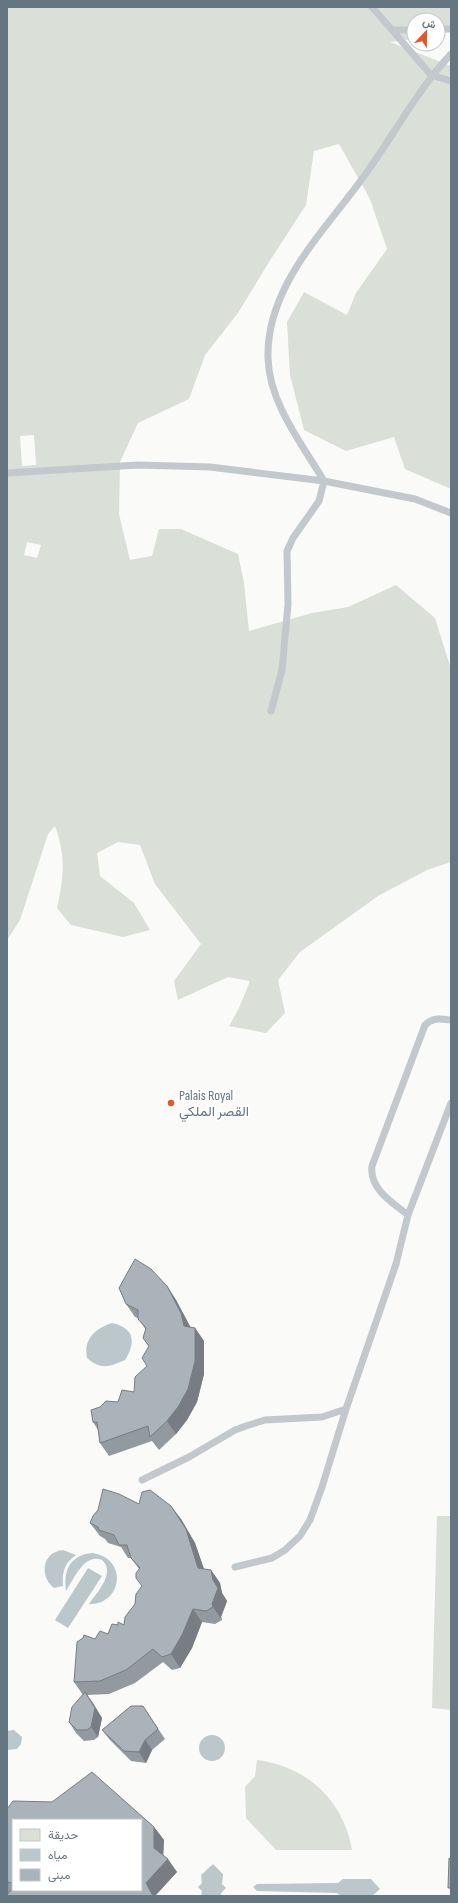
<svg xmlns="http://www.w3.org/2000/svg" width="458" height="1903" viewBox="0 0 458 1903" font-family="'Sofia Sans Condensed',Vazirmatn,sans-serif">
<rect width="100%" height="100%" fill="#fafaf8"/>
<path fill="#dadfd7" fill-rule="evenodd" d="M 7,7 L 451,7 L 451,25 L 438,36 L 438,20 L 414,20 L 414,39 L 390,42 L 451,66 L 451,489 L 405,469 L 394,437 L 346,451 L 304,430 L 290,375 L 287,322 L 304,292 L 347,315 L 356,293 L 387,249 L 370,199 L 339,144 L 314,151 L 306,205 L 269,262 L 238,313 L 205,355 L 189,399 L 138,423 L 120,462 L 119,514 L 130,560 L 152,556 L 159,529 L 181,529 L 238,554 L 244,583 L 249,631 L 312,613 L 348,607 L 396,585 L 435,618 L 451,669 L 451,862 L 427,870 L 378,896 L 300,952 L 278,980 L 285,1013 L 266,1033 L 229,1026 L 239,1008 L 250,981 L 228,977 L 178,1000 L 174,981 L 201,944 L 155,884 L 140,845 L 118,842 L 97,853 L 100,876 L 134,903 L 150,930 L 123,937 L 71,925 L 57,908 C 64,877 66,857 55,826 L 48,834 L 20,920 L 7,940 ZM 34,435 L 36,465 L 22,466 L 20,436 ZM 27,542 L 41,545 L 37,558 L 24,555 Z
M 437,1516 L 451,1516 L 451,1710 L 432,1708 Z
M 257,1760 C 307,1766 344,1801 352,1850 L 276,1850 L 246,1818 L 245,1787 L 255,1776 Z"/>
<path fill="#bbc7cb" d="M 112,1323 C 135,1328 136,1342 125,1360 C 109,1367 101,1370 87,1358 C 83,1339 96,1328 112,1323 Z
M 63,1550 L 76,1555 C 64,1563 62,1573 63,1586 L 54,1588 C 39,1576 42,1552 63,1550 Z
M 92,1553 C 129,1558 122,1605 89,1604 C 97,1592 116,1573 102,1560 C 84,1553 74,1579 66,1591 C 63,1571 70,1555 92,1553 Z
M 88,1568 L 102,1576 L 68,1628 L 55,1620 Z
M 14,1730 L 22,1737 L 21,1744 L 17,1749 L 7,1750 L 7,1731 Z
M199 1748a13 13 0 1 1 26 0a13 13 0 1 1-26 0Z
M 213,1864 L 223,1874 L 222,1884 L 226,1888 L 221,1893 L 221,1896 L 201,1896 L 202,1891 L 198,1887 L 202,1883 L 201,1875 Z
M 343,1879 L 371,1879 L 380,1889 L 372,1896 L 341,1896 L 337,1893 L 257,1891 L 253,1887 L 257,1884 L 338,1883 Z"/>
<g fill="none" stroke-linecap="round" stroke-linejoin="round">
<path stroke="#c3c8cc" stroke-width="7" d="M 372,7 L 431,75 L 451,81
M 438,29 L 451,29
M 392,30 L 414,30
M 451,54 C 418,89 395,133 367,172 C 328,228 266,284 268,358 C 269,403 302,444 324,481 L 415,499 L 451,513
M 7,473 L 138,465 L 210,467 L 324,481 L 319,501 L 293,538 L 287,551 L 288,604 L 282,670 L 271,711
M 408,1215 C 393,1203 369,1189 372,1166 L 425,1025 C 433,1017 441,1019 451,1020
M 142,1480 L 189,1457 L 235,1430 L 249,1425 L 265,1420 L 322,1417 L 346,1409
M 235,1567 L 272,1558 L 285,1550 L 300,1536 L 310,1520 L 322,1487 L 346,1409 L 396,1264 L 408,1215 L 451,1103"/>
</g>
<path fill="#929a9f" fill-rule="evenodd" d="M 167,1286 L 176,1300 L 190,1327 L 195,1328 L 204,1341 L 204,1374 L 197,1402 L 187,1420 L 176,1434 L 159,1450 L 152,1441 L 109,1456 L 100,1443 L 98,1430 L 93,1422 L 118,1402 L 134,1392 L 147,1366 L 149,1347 L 143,1338 L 146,1330 L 138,1318 L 135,1317 L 126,1304 Z
M 139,1504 L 181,1519 L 195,1543 L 204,1569 L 211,1570 L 220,1583 L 222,1593 L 227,1601 L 221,1617 L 222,1620 L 215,1624 L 202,1622 L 192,1648 L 180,1668 L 172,1670 L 163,1662 L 135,1683 L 109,1694 L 87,1695 L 102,1718 L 98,1737 L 94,1740 L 84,1741 L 76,1733 L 69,1722 L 83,1695 L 74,1682 L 95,1639 L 108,1634 L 118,1625 L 124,1625 L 135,1604 L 142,1586 L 139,1569 L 131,1558 L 128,1558 L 121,1547 L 108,1543 L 105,1539 L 100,1536 L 90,1523 Z
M 143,1706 L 165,1739 L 152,1750 L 146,1763 L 131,1761 L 110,1740 L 102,1730 Z
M 7,1809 L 154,1827 L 164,1840 L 163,1855 L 177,1872 L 155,1896 L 7,1896 L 8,1893 L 7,1893 ZM 13,1820 L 141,1890 L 13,1890 Z"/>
<path fill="#777d82" d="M 167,1286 L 176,1300 L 190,1326 L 193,1340 L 184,1326 Z
M 195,1328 L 204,1341 L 204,1374 L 197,1402 L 187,1420 L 176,1434 L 167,1421 Z
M 171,1506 L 181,1519 L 195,1543 L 208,1581 L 198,1568 Z
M 211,1570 L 220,1583 L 222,1593 L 227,1601 L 221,1617 L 222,1620 L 213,1607 L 212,1604 L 213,1580 Z
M 193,1609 L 202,1622 L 192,1648 L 180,1668 L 171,1654 Z
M 85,1692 L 93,1703 L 102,1718 L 98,1737 L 91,1727 Z
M 145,1740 L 152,1750 L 146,1763 L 139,1752 Z
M 154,1827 L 164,1840 L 163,1861 L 154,1848 Z
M 168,1859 L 177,1872 L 155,1896 L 153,1896 L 146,1883 Z"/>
<path fill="#aab3b9" stroke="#777d82" d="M 135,1259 L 151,1269 L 167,1286 L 181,1313 L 184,1326 L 195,1328 L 195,1361 L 188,1389 L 178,1407 L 167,1421 L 150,1437 L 148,1426 L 100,1443 L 97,1422 L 93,1422 L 91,1410 L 100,1407 L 106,1401 L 118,1402 L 122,1390 L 134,1392 L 135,1377 L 147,1366 L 142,1358 L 149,1346 L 143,1338 L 146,1328 L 138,1319 L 138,1310 L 126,1304 L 119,1288 Z
M 103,1489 L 119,1494 L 139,1504 L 142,1492 L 150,1490 L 171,1506 L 186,1529 L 198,1568 L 211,1570 L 213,1580 L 218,1588 L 212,1604 L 213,1607 L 206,1611 L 193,1609 L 182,1635 L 171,1654 L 162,1657 L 153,1649 L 126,1670 L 100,1681 L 74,1682 L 77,1642 L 83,1638 L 84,1635 L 95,1639 L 100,1631 L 108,1634 L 112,1624 L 118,1625 L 118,1622 L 124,1625 L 125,1617 L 135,1604 L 136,1594 L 142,1586 L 136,1578 L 136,1573 L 140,1568 L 131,1558 L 127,1545 L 119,1545 L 114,1535 L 99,1530 L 98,1527 L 90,1523 L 93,1516 L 98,1510 Z
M 85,1692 L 95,1708 L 91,1727 L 87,1730 L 77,1730 L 69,1722 L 72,1707 Z
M 131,1706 L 143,1706 L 158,1729 L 145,1740 L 139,1752 L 124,1751 L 102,1730 Z
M 92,1772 L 154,1827 L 154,1848 L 168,1859 L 146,1883 L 153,1896 L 7,1896 L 7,1894 L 13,1889 L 13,1890 L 141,1890 L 141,1820 L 13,1820 L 13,1883 L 7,1882 L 7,1809 L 13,1801 L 52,1802 Z
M 449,1858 L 451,1859 L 451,1888 L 448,1888 Z"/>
<circle fill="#e4572e" stroke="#fff" stroke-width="1.5" cx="171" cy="1103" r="4"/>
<g text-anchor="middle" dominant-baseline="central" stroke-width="4" stroke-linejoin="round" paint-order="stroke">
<g font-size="14" fill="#657683" stroke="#fff" text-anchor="start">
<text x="179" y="1095">Palais Royal<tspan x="179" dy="16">القصر الملكي</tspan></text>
</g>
</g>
<rect width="458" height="1903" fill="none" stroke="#657683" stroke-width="16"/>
<rect x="12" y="1819" width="130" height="72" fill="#ffffff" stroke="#c1c8cd"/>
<rect x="20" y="1829" width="20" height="12" fill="#dadfd7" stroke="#c1c8cd"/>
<text x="48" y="1839" font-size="12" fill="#657683">حديقة</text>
<rect x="20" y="1849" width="20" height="12" fill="#bbc7cb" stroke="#c1c8cd"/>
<text x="48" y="1859" font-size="12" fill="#657683">مياه</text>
<rect x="20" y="1869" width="20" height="12" fill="#aab3b9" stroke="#c1c8cd"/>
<text x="48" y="1879" font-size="12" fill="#657683">مبنى</text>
<g transform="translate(426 32) rotate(22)"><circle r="19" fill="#ffffff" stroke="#c1c8cd"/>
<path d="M0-3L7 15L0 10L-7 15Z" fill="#e4572e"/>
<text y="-6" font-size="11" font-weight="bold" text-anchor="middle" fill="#657683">ش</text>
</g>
</svg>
